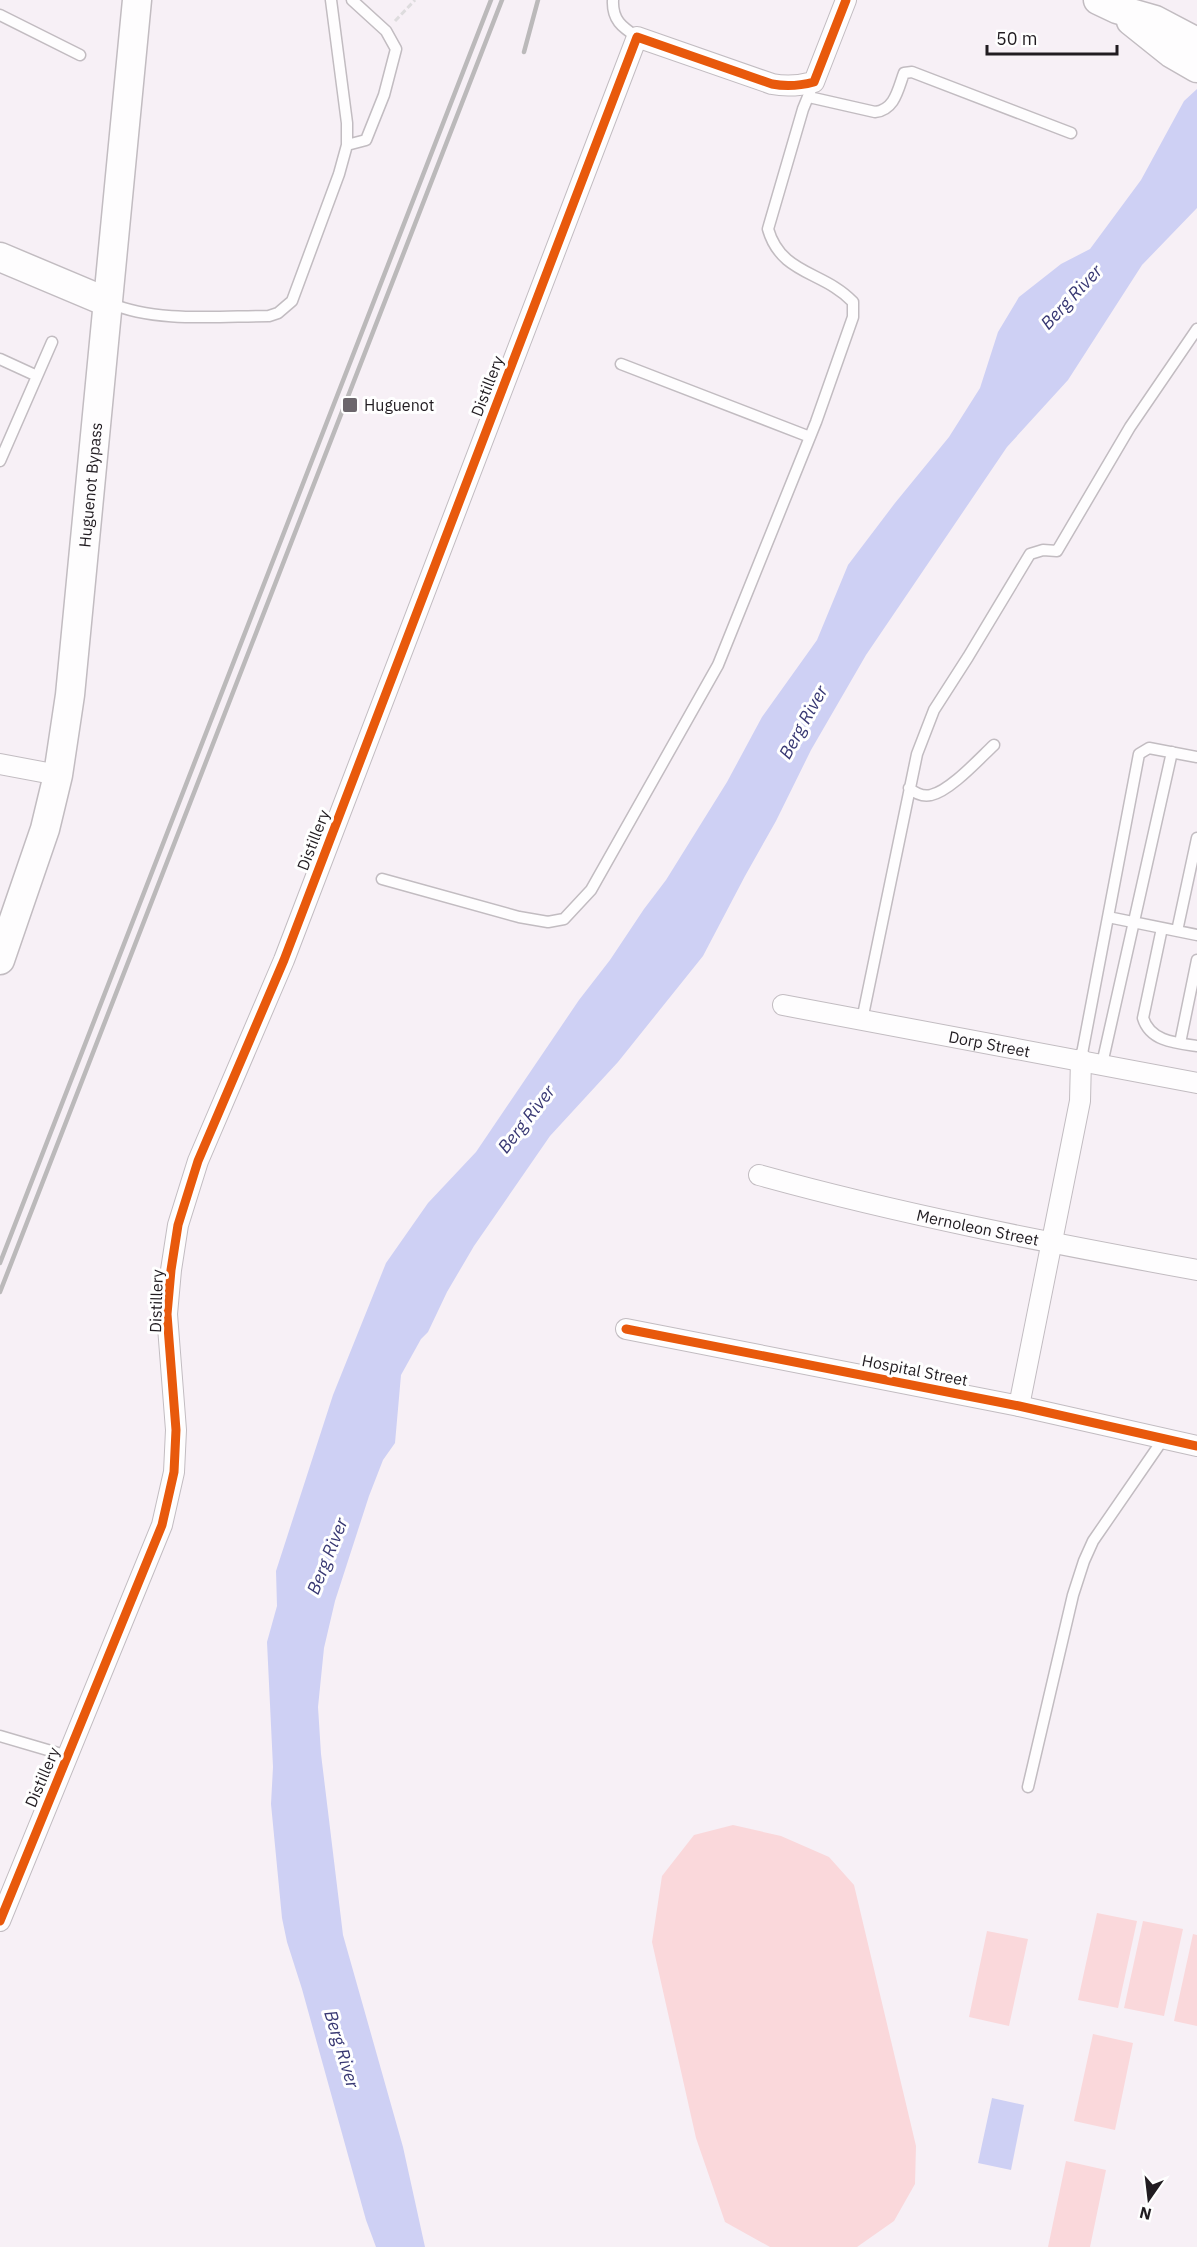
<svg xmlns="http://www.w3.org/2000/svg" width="1197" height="2247" viewBox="0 0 1197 2247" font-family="'IBM Plex Sans',sans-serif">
<rect width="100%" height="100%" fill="#f7f0f6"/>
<path fill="#fad8db" d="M 733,1825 L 781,1836 L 829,1857 L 854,1885 L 916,2146 L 915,2184 L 894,2221 L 857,2247 L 770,2247 L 725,2222 L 696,2138 L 652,1942 L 662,1876 L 694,1835 Z
M 1097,1913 L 1137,1921 L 1118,2008 L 1078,2000 Z
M 1143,1921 L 1183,1929 L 1164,2016 L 1124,2008 Z
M 987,1931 L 1028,1939 L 1009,2026 L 969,2017 Z
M 1193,1934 L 1197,1935 L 1197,2026 L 1174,2021 Z
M 1093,2034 L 1133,2043 L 1115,2130 L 1074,2121 Z
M 1066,2161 L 1106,2170 L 1090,2247 L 1048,2247 Z"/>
<path fill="#ced0f4" d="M 1197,89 L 1197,208 L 1142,265 L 1068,380 L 1007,447 L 866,655 L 811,750 L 776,821 L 745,876 L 703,956 L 618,1062 L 550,1136 L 474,1246 L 447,1292 L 428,1332 L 421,1339 L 401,1375 L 395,1443 L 383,1460 L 369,1496 L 335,1601 L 324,1648 L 318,1707 L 321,1754 L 343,1935 L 403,2147 L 425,2247 L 376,2247 L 366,2220 L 302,1989 L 287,1942 L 282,1918 L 271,1804 L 273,1767 L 267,1642 L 277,1606 L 276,1571 L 333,1395 L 386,1263 L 428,1203 L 476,1152 L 579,1000 L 610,960 L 644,909 L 666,880 L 727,782 L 762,717 L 817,640 L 848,565 L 895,503 L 949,437 L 980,388 L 998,332 L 1019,297 L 1061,264 L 1090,249 L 1141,180 L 1184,101 Z
M 992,2098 L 1024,2105 L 1011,2170 L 978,2163 Z"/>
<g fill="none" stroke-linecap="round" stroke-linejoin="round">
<g stroke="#c2bcc1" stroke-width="13">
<path id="lane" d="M 613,0 C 612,20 622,27 637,37
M 0,15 L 80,55
M 809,97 L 875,112 C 895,110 898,89 904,73 L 912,72 L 1071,133
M 347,145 L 366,140 L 384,95 L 396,49 L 386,31 L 352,0
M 110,303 C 155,323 220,316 269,316 L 278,313 L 292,301 L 339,174 L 347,145 L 347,123 L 331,0
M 0,359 L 37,376
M 621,364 L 810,437
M 0,461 L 52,342
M 909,788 C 915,793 923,797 931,795 C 950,791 979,759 994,745
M 382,879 L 519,917 L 548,922 L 564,919 L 591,890 L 718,665 L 816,422 L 853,317 L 853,302 C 824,271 781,275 768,229 L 803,109 L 814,82
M 1108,917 L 1197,935
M 1162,928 L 1143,1018 C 1150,1041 1175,1043 1197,1046
M 1177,931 L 1197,838
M 862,1020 L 917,754 L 934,710 L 968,657 L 1030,554 L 1043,550 L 1057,551 L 1130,427 L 1197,329
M 1180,1043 L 1197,960
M 1081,1059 L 1139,754 L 1149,748 L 1197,757
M 1102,1064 L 1172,752
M 0,1736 L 68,1756
M 1028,1787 L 1073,1595 L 1084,1561 L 1093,1541 L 1164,1438"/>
</g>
<g stroke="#c2bcc1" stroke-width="22">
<g id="street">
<path d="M 0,764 L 58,775"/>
<path id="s1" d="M 783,1005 L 1197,1083"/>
<path id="s2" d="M 759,1175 C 903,1215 1050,1243 1197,1270"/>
<path d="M 626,1329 L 1019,1406 L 1197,1446"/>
<path d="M 1019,1406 L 1080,1101 L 1081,1059"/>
<path d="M 0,1921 L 162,1525 L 174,1472 L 176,1430 L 167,1314 L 171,1270 L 178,1225 L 198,1161 L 284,960 L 637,37 L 772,84 C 787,87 799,86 814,82 L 846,0"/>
</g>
</g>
<g stroke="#c2bcc1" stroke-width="31">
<g id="secondary">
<path d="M 1098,0 L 1117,9 L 1155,20 L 1197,42"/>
<path d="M 1131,21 L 1171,53 L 1197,68"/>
<path d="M 0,257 L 107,302"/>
<path id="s3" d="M 0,960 L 45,829 L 58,775 L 70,695 L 137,0"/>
</g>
</g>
<path stroke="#dedcde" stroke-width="3" stroke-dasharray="6 3" stroke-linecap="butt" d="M 395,21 L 415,0"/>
<use href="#lane" stroke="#fefdfe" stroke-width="10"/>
<use href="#street" stroke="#fefdfe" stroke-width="20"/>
<use href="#secondary" stroke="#fefdfe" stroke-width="28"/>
<path stroke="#bbb9ba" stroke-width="4.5" d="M 524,52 L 538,0
M 0,1263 L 491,0
M 0,1292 L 502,0"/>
<g stroke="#fff" stroke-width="13">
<path id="cycleway" d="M 626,1329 L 1019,1406 L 1197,1446
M 0,1921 L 162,1525 L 174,1472 L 176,1430 L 167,1314 L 171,1270 L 178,1225 L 198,1161 L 284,960 L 637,37 L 772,84 C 787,87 799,86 814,82 L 846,0"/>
</g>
<use href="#cycleway" stroke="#e8590c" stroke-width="9"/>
</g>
<rect fill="#6c666c" stroke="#fff" stroke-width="2" x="342" y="397" width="16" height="16" rx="3"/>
<g text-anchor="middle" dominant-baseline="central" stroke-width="6" stroke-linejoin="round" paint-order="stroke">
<g font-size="16" fill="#211c21" stroke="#fff">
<text transform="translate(487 386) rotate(-69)">Distillery</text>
<text stroke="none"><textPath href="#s3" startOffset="486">Huguenot Bypass</textPath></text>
<text transform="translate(313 840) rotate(-69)">Distillery</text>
<text stroke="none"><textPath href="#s1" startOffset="210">Dorp Street</textPath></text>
<text stroke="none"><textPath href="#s2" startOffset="225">Mernoleon Street</textPath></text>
<text transform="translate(156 1301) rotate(-88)">Distillery</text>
<text transform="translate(915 1370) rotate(11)">Hospital Street</text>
<text transform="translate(42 1777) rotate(-67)">Distillery</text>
</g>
<g font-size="16" fill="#211c21" stroke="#fff" text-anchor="start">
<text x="364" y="405">Huguenot</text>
</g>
<g font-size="18" font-style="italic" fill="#383873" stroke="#fff">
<text transform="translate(1071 297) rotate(-47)">Berg River</text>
<text transform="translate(803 722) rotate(-61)">Berg River</text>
<text transform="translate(526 1119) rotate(-52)">Berg River</text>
<text transform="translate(327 1556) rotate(-68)">Berg River</text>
<text transform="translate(342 2049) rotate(73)">Berg River</text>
</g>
</g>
<g transform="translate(1149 2199) rotate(194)" stroke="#ffffff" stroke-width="4.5" paint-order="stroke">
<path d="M0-4.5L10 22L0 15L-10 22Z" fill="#211c21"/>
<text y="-9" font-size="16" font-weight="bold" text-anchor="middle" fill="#211c21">N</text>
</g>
<path d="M987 45v9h130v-9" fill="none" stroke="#211c21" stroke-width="3"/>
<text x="996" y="45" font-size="18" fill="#211c21" stroke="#ffffff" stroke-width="4.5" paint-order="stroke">50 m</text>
</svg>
